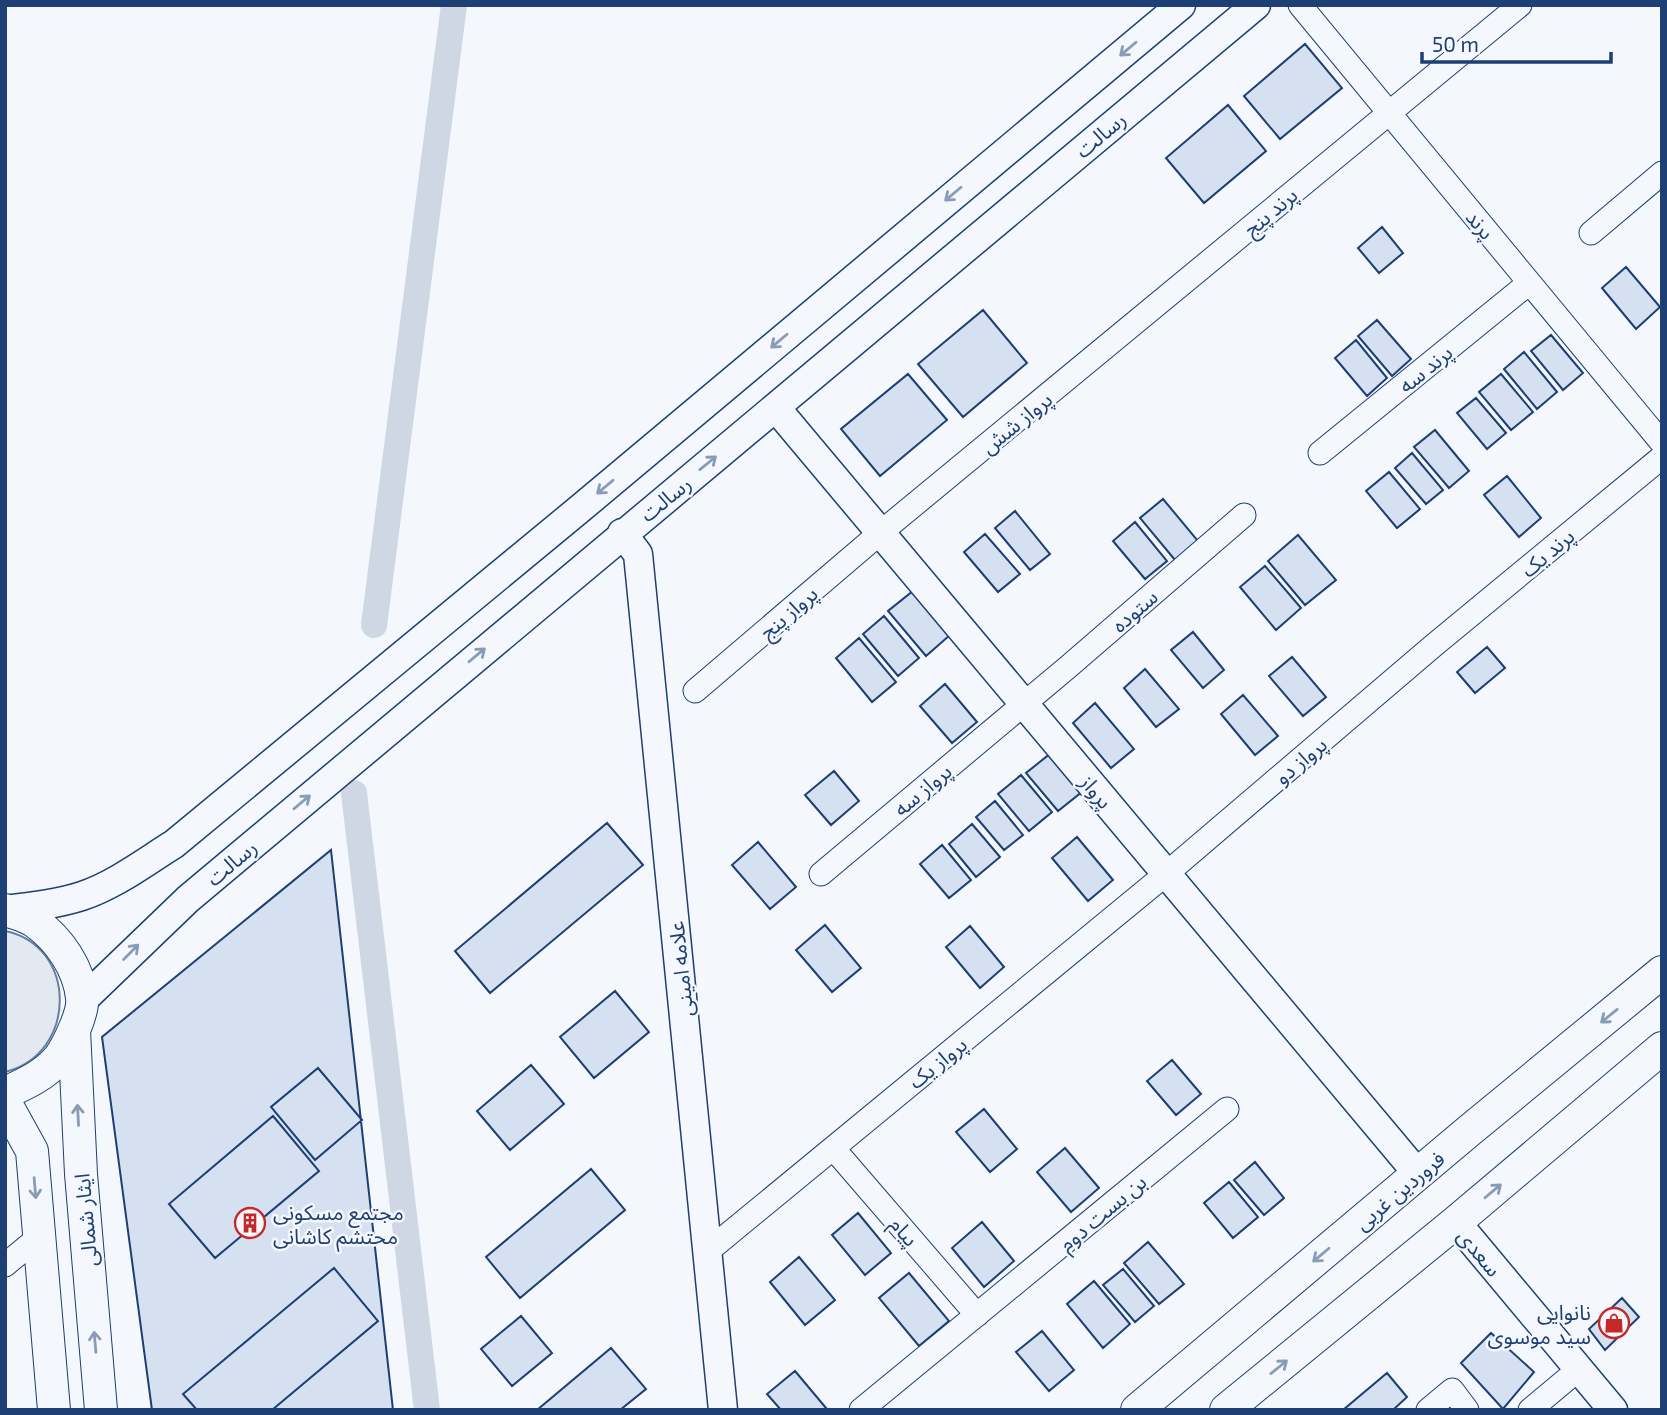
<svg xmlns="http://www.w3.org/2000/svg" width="1667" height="1415" viewBox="0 0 1667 1415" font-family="'Exo 2','Noto Sans Arabic',sans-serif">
<rect width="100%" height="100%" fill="#f4f7fb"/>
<path fill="#e3e9f0" stroke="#687fa3" stroke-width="2" d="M 5,931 C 79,946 77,1055 5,1072 Z"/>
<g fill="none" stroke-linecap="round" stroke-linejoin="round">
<path stroke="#cfd7e4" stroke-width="26" d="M 374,625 L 454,5
M 354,793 L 427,1410"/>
</g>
<path fill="#d5e0f0" stroke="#1d3f73" stroke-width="2" d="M 1305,44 L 1342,88 L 1280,139 L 1244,96 Z
M 1228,105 L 1266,151 L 1204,203 L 1166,158 Z
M 1382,227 L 1403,253 L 1379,273 L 1358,248 Z
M 1626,267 L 1660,307 L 1636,329 L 1602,288 Z
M 983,310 L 1027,363 L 963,417 L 918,364 Z
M 1377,320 L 1411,359 L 1392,376 L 1358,336 Z
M 1551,335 L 1583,373 L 1563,390 L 1531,351 Z
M 1356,340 L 1387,378 L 1367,396 L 1335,358 Z
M 1524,352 L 1557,392 L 1537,409 L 1504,369 Z
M 908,374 L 947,420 L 880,476 L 841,429 Z
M 1501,374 L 1533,412 L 1511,430 L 1479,392 Z
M 1476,398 L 1506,433 L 1487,449 L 1457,413 Z
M 1435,430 L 1469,471 L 1449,488 L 1414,447 Z
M 1412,453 L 1443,490 L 1426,504 L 1395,468 Z
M 1389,472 L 1420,509 L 1397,528 L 1366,491 Z
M 1507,476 L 1541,518 L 1519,537 L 1484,495 Z
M 1163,499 L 1198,541 L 1175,560 L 1140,518 Z
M 1015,511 L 1050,554 L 1030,570 L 995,528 Z
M 1135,522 L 1167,561 L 1145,579 L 1113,541 Z
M 985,534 L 1020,574 L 998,592 L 964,552 Z
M 1298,535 L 1336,580 L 1305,605 L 1268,561 Z
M 1265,566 L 1301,608 L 1276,630 L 1240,587 Z
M 913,591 L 950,635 L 926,656 L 888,611 Z
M 884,616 L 919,658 L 898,676 L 863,634 Z
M 1193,632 L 1224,670 L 1203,688 L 1171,650 Z
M 859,638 L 896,682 L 872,702 L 836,658 Z
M 1487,647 L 1505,668 L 1475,693 L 1457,672 Z
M 1292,657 L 1326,697 L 1303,716 L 1269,676 Z
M 1145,669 L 1179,709 L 1156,727 L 1124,688 Z
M 945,684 L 977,722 L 952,743 L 920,706 Z
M 1243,695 L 1278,736 L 1255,755 L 1221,714 Z
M 1095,703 L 1134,749 L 1111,768 L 1073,723 Z
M 1051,753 L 1083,791 L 1058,811 L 1026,773 Z
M 834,771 L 859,801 L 831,825 L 805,795 Z
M 1021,775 L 1052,812 L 1029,831 L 998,794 Z
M 995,801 L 1023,835 L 1004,850 L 976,817 Z
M 607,823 L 643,865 L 490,993 L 455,951 Z
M 972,824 L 1000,857 L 976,877 L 949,844 Z
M 1077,837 L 1113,880 L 1088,901 L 1052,858 Z
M 758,842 L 796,887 L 770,909 L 732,865 Z
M 942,845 L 971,880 L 949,898 L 920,864 Z
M 331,850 L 393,1410 L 152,1410 L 102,1037 Z
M 825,925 L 861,968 L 832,992 L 796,950 Z
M 970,926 L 1004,967 L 980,988 L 946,947 Z
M 615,991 L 649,1032 L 594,1078 L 560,1037 Z
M 1172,1060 L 1201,1094 L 1176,1115 L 1147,1081 Z
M 531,1065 L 564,1104 L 510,1150 L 477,1111 Z
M 318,1068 L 362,1120 L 315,1160 L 271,1107 Z
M 984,1109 L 1017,1149 L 990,1172 L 956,1132 Z
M 273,1116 L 319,1171 L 215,1258 L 169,1204 Z
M 1065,1148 L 1099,1188 L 1071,1212 L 1037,1172 Z
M 1255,1162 L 1284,1198 L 1264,1215 L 1234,1180 Z
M 591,1169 L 625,1210 L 520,1298 L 486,1257 Z
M 1229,1182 L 1258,1217 L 1233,1238 L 1204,1203 Z
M 858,1213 L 891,1253 L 865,1275 L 832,1235 Z
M 982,1222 L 1014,1261 L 984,1287 L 952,1248 Z
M 1148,1242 L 1184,1284 L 1159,1304 L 1124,1263 Z
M 799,1257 L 835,1300 L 805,1325 L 770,1282 Z
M 334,1268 L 378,1321 L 272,1410 L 197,1410 L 183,1394 Z
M 1123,1269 L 1154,1306 L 1135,1322 L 1103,1285 Z
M 909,1273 L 949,1321 L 919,1346 L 879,1298 Z
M 1094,1281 L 1130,1324 L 1103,1348 L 1067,1304 Z
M 1622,1298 L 1639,1317 L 1605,1350 L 1589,1329 Z
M 521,1316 L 552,1353 L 512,1386 L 481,1349 Z
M 1042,1331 L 1074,1370 L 1049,1391 L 1016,1352 Z
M 1491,1333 L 1534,1372 L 1503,1409 L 1461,1363 Z
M 611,1348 L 646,1389 L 620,1410 L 537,1410 Z
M 795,1371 L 826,1408 L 825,1410 L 781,1410 L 767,1394 Z
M 1387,1373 L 1407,1397 L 1393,1410 L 1343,1410 Z"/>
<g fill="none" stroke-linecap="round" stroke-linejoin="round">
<g stroke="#1d3f73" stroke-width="25">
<path id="minor" d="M 1300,5 L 1662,443
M 1591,233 L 1662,173
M 1320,453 L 1529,283
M 695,691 L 880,533 L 1520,5
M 821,874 L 1068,667 L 1244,515
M 833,1148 L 977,1315
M 708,1251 L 1166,874 L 1433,646 L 1662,457
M 5,1265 L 39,1237
M 861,1410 L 1227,1109
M 1428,1410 L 1452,1390 L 1467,1410
M 1530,1410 L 1579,1369"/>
</g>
<g stroke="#1d3f73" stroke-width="31">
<path id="tertiary" d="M 776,408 L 1418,1174
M 622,533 L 638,554 L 723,1410
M 5,910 C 31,907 57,904 82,896 C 115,885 145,862 174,844 L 582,507 L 1181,5
M 83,1000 L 188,899 L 1256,5
M 1456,1222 L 1613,1410"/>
</g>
<g stroke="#1d3f73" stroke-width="34">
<path id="secondary" d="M 5,910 C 15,913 27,916 35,922 C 59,939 79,968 82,998 C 84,1012 68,1046 59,1058 C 45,1075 25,1084 5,1093
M 74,1030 L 81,1174 L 101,1410
M 5,1102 L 32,1151 L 54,1410
M 1137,1410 L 1470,1130 L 1662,972
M 1226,1410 L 1456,1222 L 1662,1048"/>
</g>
<use href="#minor" stroke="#f4f7fb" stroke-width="23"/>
<use href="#tertiary" stroke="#f4f7fb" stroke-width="28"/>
<use href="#secondary" stroke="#f4f7fb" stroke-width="32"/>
</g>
<defs><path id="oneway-shaft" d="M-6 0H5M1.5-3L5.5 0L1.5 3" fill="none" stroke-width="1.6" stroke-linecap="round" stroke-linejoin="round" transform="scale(1.75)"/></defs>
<g stroke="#889bb7">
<use href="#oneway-shaft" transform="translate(1128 49) rotate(140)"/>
<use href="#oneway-shaft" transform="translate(953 194) rotate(140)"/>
<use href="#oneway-shaft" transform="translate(779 341) rotate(140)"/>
<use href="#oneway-shaft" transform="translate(708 463) rotate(-39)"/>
<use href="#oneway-shaft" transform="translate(605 487) rotate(140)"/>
<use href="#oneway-shaft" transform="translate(477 655) rotate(-40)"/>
<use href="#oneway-shaft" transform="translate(302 802) rotate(-40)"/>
<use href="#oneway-shaft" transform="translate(131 952) rotate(-45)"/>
<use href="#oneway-shaft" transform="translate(1609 1016) rotate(141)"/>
<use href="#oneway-shaft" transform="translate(78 1115) rotate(-93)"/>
<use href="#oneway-shaft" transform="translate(35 1188) rotate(85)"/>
<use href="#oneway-shaft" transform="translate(1493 1191) rotate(-40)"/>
<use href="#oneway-shaft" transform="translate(1321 1255) rotate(140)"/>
<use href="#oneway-shaft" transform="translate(95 1342) rotate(-95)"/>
<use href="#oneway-shaft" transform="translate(1279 1367) rotate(-39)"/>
</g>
<defs>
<g id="building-ring" transform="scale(1.575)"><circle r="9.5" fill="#f4f7fb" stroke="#c62828" stroke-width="1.5"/><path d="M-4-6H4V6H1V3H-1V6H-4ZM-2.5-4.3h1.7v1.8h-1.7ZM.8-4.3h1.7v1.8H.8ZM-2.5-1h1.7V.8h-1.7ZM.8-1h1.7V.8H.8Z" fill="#c62828"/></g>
<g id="shop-ring" transform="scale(1.575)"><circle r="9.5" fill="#f4f7fb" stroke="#c62828" stroke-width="1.5"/><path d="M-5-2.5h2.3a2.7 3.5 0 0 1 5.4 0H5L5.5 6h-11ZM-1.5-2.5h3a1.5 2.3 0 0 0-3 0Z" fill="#c62828"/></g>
</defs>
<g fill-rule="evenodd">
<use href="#building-ring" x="250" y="1223"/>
<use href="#shop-ring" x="1614" y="1323"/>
</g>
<g text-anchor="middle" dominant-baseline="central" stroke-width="5" stroke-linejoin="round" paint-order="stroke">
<g font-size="21" fill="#1d3f73" stroke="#f4f7fb">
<text transform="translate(1100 134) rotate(-40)">رسالت</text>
<text transform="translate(1270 211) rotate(-40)">پرند پنج</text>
<text transform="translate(1481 224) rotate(50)">پرند</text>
<text transform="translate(1425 368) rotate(-39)">پرند سه</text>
<text transform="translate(1016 422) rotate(-39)">پرواز شش</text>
<text transform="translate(665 498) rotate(-39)">رسالت</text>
<text transform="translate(1547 552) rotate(-40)">پرند یک</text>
<text transform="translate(1134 610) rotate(-41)">ستوده</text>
<text transform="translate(788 612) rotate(-41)">پرواز پنج</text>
<text transform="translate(1300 760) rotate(-40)">پرواز دو</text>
<text transform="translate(922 789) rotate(-40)">پرواز سه</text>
<text transform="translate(1097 791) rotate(50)">پرواز</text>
<text transform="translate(231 862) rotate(-40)">رسالت</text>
<text transform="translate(680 969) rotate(-96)">علامه امینی</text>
<text transform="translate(937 1062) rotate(-39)">پرواز یک</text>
<text transform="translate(1399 1190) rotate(-40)">فروردین غربی</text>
<text transform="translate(1102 1212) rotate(-40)">بن بست دوم</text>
<text transform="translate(85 1220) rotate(-95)">ایثار شمالی</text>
<text transform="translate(905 1231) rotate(49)">پیام</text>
<text transform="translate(1480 1252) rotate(50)">سعدی</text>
</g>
<g font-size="21" fill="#1d3f73" stroke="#f4f7fb" text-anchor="start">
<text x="273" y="1211">مجتمع مسکونی<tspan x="273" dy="24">محتشم کاشانی</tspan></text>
<text x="1591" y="1311" text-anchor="end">نانوایی<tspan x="1591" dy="24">سید موسوی</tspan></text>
</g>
</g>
<rect width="1667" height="1415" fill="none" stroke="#1d3f73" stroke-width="14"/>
<path d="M1422 52v10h189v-10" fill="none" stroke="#1d3f73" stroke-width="3.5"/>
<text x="1432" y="52" font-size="21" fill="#1d3f73" stroke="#f4f7fb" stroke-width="5" paint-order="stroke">50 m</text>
</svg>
